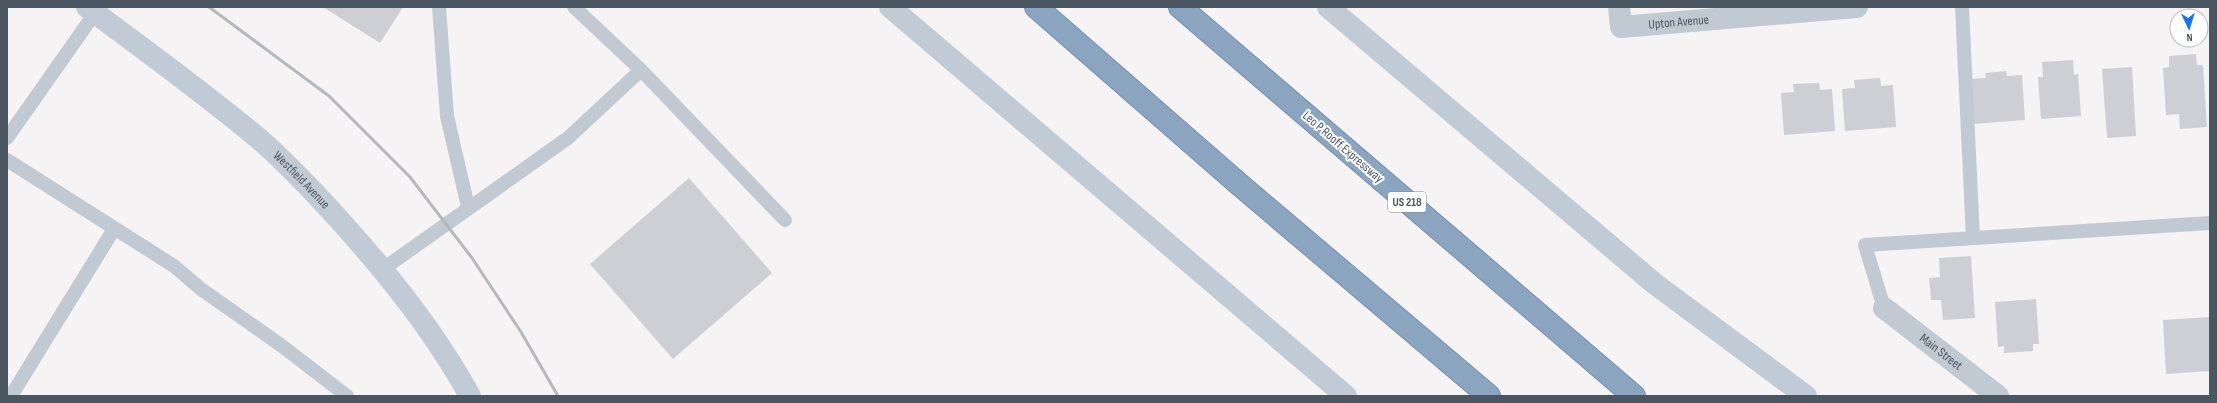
<svg xmlns="http://www.w3.org/2000/svg" width="2217" height="403" viewBox="0 0 2217 403" font-family="'Sofia Sans Condensed',sans-serif">
<rect width="100%" height="100%" fill="#f5f3f3"/>
<path fill="#cdcfd5" d="M 323,7 L 403,7 L 380,43 Z
M 2196,54 L 2197,65 L 2203,65 L 2207,127 L 2180,129 L 2179,114 L 2166,115 L 2163,68 L 2169,67 L 2169,56 Z
M 2073,60 L 2074,75 L 2078,74 L 2081,116 L 2041,119 L 2038,77 L 2043,77 L 2042,62 Z
M 2132,67 L 2136,136 L 2107,138 L 2102,69 Z
M 2006,71 L 2007,76 L 2022,75 L 2025,120 L 1973,124 L 1970,79 L 1986,78 L 1985,73 Z
M 1880,78 L 1881,86 L 1893,85 L 1896,127 L 1845,131 L 1842,89 L 1855,88 L 1854,80 Z
M 1819,83 L 1820,90 L 1832,89 L 1835,131 L 1784,135 L 1781,93 L 1794,92 L 1793,84 Z
M 689,178 L 772,273 L 673,359 L 590,264 Z
M 1971,256 L 1975,318 L 1943,320 L 1941,300 L 1931,300 L 1929,278 L 1940,277 L 1939,258 Z
M 2036,299 L 2039,344 L 2033,344 L 2033,351 L 2004,353 L 2004,346 L 1998,347 L 1995,302 Z
M 2210,317 L 2210,371 L 2166,374 L 2163,320 Z"/>
<g fill="none" stroke-linecap="round" stroke-linejoin="round">
<g stroke="#7690ad" stroke-width="24">
<path id="highway" d="M 1036,7 L 1240,185 L 1489,396
M 1180,7 L 1634,396"/>
</g>
<path stroke="#c1cad2" stroke-width="14" d="M 439,7 L 447,116 L 468,207
M 574,7 L 641,70
M 1962,7 L 1973,238
M 7,138 L 95,13
M 7,160 L 174,266 L 201,289 L 282,346 L 347,396
M 383,269 L 568,138 L 641,70 L 785,220
M 1884,308 L 1865,245 L 2210,223
M 11,396 L 114,229"/>
<g stroke="#c1cad2" stroke-width="22">
<path id="s1" d="M 1619,7 L 1621,27 L 1857,7"/>
<path id="s2" d="M 1884,308 L 1998,396"/>
</g>
<g stroke="#c1cbd6" stroke-width="22">
<path id="s3" d="M 87,7 C 145,50 203,92 258,138 C 288,164 316,194 343,224 C 390,276 436,334 470,396"/>
<path d="M 890,7 L 1346,396"/>
<path d="M 1328,7 L 1655,284 L 1806,396"/>
</g>
<use href="#highway" stroke="#8ba5c1" stroke-width="22"/>
<path stroke="#b5b8bd" stroke-width="3" d="M 209,7 L 329,96 L 410,177 L 472,258 L 521,332 L 558,396"/>
</g>
<g text-anchor="middle" dominant-baseline="central" stroke-width="4" stroke-linejoin="round" paint-order="stroke">
<rect fill="#fff" stroke="#808990" stroke-width="1" x="1388" y="192" width="38" height="20" rx="3"/>
<g font-size="12" font-weight="bold" fill="#4a5661">
<text x="1407" y="202">US 218</text>
</g>
<g font-size="13" fill="#4a5661" stroke="#fff">
<text stroke="none"><textPath href="#s1" startOffset="78">Upton Avenue</textPath></text>
<text transform="translate(1343 147) rotate(41)">Leo P Rooff Expressway</text>
<text stroke="none"><textPath href="#s3" startOffset="276">Westfield Avenue</textPath></text>
<text stroke="none"><textPath href="#s2" startOffset="72">Main Street</textPath></text>
</g>
</g>
<rect width="2217" height="403" fill="none" stroke="#4a5661" stroke-width="16"/>
<g transform="translate(2189 28) rotate(176)"><circle r="19" fill="#ffffff" stroke="#b7bbc0"/>
<path d="M0-3L7 15L0 10L-7 15Z" fill="#1a73e8"/>
<text y="-6" font-size="11" font-weight="bold" text-anchor="middle" fill="#4a5661">N</text>
</g>
</svg>
